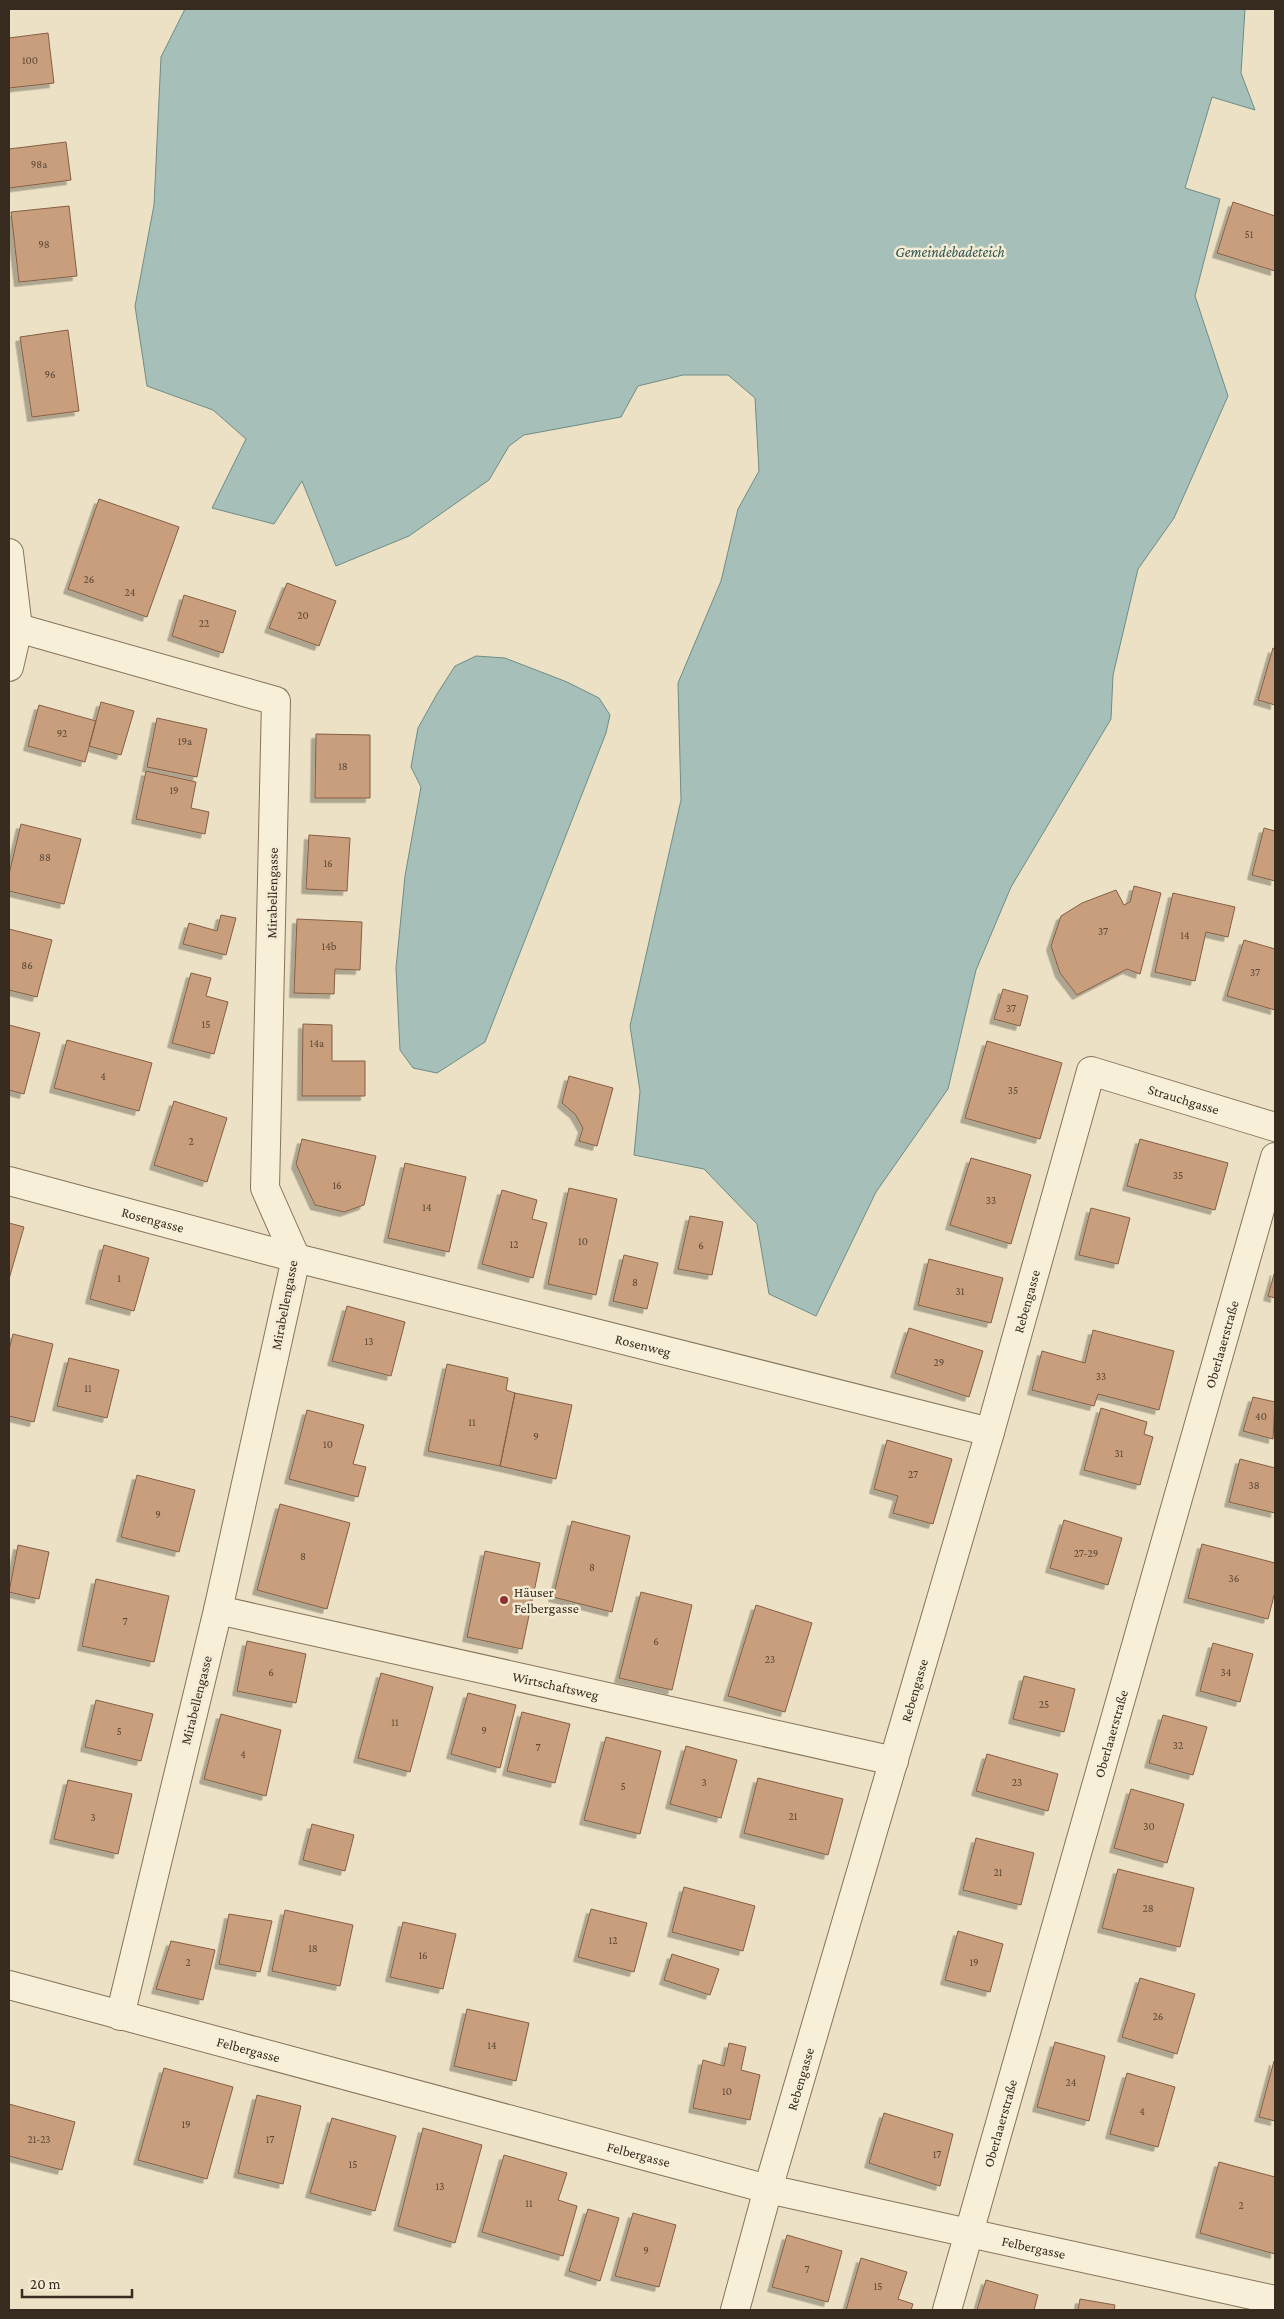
<svg xmlns="http://www.w3.org/2000/svg" width="1284" height="2319" viewBox="0 0 1284 2319" font-family="'Crimson Pro',serif">
<defs>
<filter id="shadow"><feDropShadow dx="-4.5" dy="4.5" stdDeviation="0" flood-color="#0004"/></filter>
</defs>
<rect width="100%" height="100%" fill="#ece1c5"/>
<path fill="#a7bfb9" stroke="#6e8d86" d="M 185,9 L 1245,9 L 1241,73 L 1255,110 L 1212,97 L 1185,188 L 1220,199 L 1195,296 L 1228,396 L 1174,518 L 1138,569 L 1113,675 L 1111,719 L 1011,887 L 976,970 L 948,1089 L 876,1192 L 816,1316 L 769,1294 L 757,1224 L 704,1169 L 634,1155 L 640,1091 L 630,1026 L 681,800 L 678,683 L 721,581 L 738,509 L 759,471 L 755,398 L 728,375 L 683,375 L 638,386 L 621,417 L 524,435 L 509,446 L 489,480 L 409,536 L 336,566 L 302,481 L 274,524 L 212,508 L 246,439 L 213,410 L 147,386 L 135,306 L 154,205 L 161,57 Z
M 476,656 L 505,658 L 567,682 L 599,698 L 610,715 L 606,733 L 485,1042 L 437,1073 L 413,1068 L 400,1050 L 396,968 L 405,876 L 421,787 L 411,767 L 418,728 L 437,694 L 455,666 Z"/>
<path fill="#c89e7d" stroke="#845f43" filter="url(#shadow)" d="M 48,33 L 54,83 L 9,88 L 9,38 Z
M 66,142 L 71,180 L 9,188 L 9,149 Z
M 1233,202 L 1275,216 L 1275,271 L 1217,253 Z
M 69,206 L 77,276 L 19,282 L 11,212 Z
M 68,330 L 79,411 L 32,417 L 20,337 Z
M 99,499 L 179,527 L 147,617 L 68,589 Z
M 287,583 L 336,601 L 319,646 L 269,628 Z
M 184,595 L 236,611 L 223,653 L 172,636 Z
M 1273,648 L 1275,649 L 1275,705 L 1258,700 Z
M 101,702 L 134,711 L 121,755 L 89,746 Z
M 39,705 L 96,721 L 85,762 L 28,746 Z
M 157,718 L 207,729 L 197,777 L 147,767 Z
M 316,734 L 370,735 L 370,798 L 315,798 Z
M 146,771 L 196,782 L 191,808 L 209,812 L 205,834 L 136,819 Z
M 21,824 L 81,839 L 64,904 L 9,891 L 9,874 Z
M 1264,828 L 1275,831 L 1275,881 L 1252,875 Z
M 309,835 L 350,838 L 347,891 L 306,889 Z
M 1134,886 L 1161,893 L 1140,974 L 1127,969 L 1077,995 L 1060,973 L 1051,946 L 1061,916 L 1082,903 L 1116,890 L 1124,905 L 1130,902 Z
M 1173,893 L 1235,907 L 1228,937 L 1206,932 L 1195,981 L 1155,972 Z
M 221,915 L 236,918 L 226,955 L 183,944 L 189,923 L 217,931 Z
M 297,919 L 362,922 L 360,970 L 335,969 L 334,994 L 294,993 Z
M 9,929 L 52,940 L 37,997 L 9,990 Z
M 1244,940 L 1275,949 L 1275,1010 L 1227,996 Z
M 191,973 L 211,978 L 206,996 L 228,1002 L 214,1054 L 172,1043 Z
M 1003,989 L 1028,996 L 1020,1026 L 994,1019 Z
M 303,1024 L 332,1025 L 332,1061 L 365,1061 L 365,1096 L 302,1096 Z
M 9,1025 L 40,1033 L 24,1094 L 9,1090 Z
M 67,1040 L 152,1063 L 139,1111 L 54,1088 Z
M 987,1041 L 1062,1063 L 1040,1139 L 965,1118 Z
M 569,1076 L 613,1088 L 597,1146 L 579,1141 L 583,1128 L 575,1114 L 562,1103 Z
M 174,1101 L 227,1118 L 207,1182 L 154,1165 Z
M 302,1139 L 376,1156 L 364,1205 L 344,1212 L 315,1205 L 296,1164 Z
M 1140,1139 L 1228,1163 L 1215,1210 L 1127,1186 Z
M 971,1158 L 1031,1175 L 1011,1244 L 950,1225 Z
M 405,1163 L 466,1177 L 449,1252 L 388,1238 Z
M 569,1188 L 617,1199 L 596,1295 L 548,1284 Z
M 502,1190 L 537,1200 L 532,1219 L 547,1223 L 533,1278 L 482,1264 Z
M 1091,1208 L 1130,1218 L 1118,1264 L 1079,1255 Z
M 690,1216 L 723,1222 L 712,1275 L 678,1269 Z
M 9,1223 L 24,1227 L 9,1279 Z
M 104,1245 L 149,1258 L 134,1311 L 90,1299 Z
M 624,1255 L 658,1263 L 647,1309 L 613,1301 Z
M 929,1259 L 1003,1278 L 991,1323 L 918,1305 Z
M 1275,1271 L 1275,1298 L 1268,1296 Z
M 347,1306 L 405,1322 L 391,1376 L 332,1361 Z
M 909,1328 L 983,1351 L 969,1397 L 895,1373 Z
M 1093,1330 L 1174,1351 L 1159,1410 L 1098,1394 L 1094,1406 L 1032,1390 L 1042,1351 L 1085,1363 Z
M 13,1334 L 53,1344 L 34,1422 L 9,1416 L 9,1350 Z
M 69,1358 L 119,1370 L 107,1418 L 57,1406 Z
M 447,1364 L 508,1378 L 506,1390 L 515,1393 L 500,1466 L 428,1451 Z
M 515,1393 L 572,1405 L 556,1479 L 500,1466 Z
M 1253,1397 L 1275,1402 L 1273,1439 L 1243,1431 Z
M 1101,1408 L 1147,1422 L 1144,1434 L 1153,1437 L 1140,1485 L 1084,1470 Z
M 307,1410 L 364,1425 L 353,1464 L 366,1467 L 358,1497 L 289,1479 Z
M 887,1440 L 952,1459 L 933,1524 L 893,1513 L 898,1496 L 874,1489 Z
M 1240,1459 L 1275,1468 L 1275,1513 L 1229,1502 Z
M 137,1475 L 195,1490 L 179,1552 L 121,1537 Z
M 280,1504 L 350,1523 L 327,1609 L 257,1590 Z
M 1064,1520 L 1122,1538 L 1108,1585 L 1050,1568 Z
M 572,1521 L 630,1536 L 612,1612 L 553,1597 Z
M 1202,1544 L 1275,1563 L 1275,1592 L 1268,1619 L 1188,1598 Z
M 18,1545 L 49,1552 L 39,1599 L 9,1592 Z
M 485,1551 L 540,1563 L 522,1649 L 467,1637 Z
M 96,1579 L 169,1596 L 154,1662 L 82,1646 Z
M 641,1592 L 692,1605 L 672,1690 L 619,1678 Z
M 756,1605 L 812,1623 L 785,1712 L 728,1696 Z
M 247,1641 L 306,1654 L 296,1703 L 237,1691 Z
M 1213,1643 L 1253,1654 L 1240,1702 L 1200,1691 Z
M 381,1673 L 433,1687 L 410,1772 L 358,1758 Z
M 1024,1676 L 1075,1689 L 1064,1732 L 1013,1719 Z
M 468,1693 L 516,1705 L 500,1768 L 451,1754 Z
M 96,1700 L 153,1714 L 141,1761 L 85,1747 Z
M 522,1712 L 570,1724 L 555,1783 L 507,1771 Z
M 221,1714 L 281,1730 L 266,1796 L 204,1779 Z
M 1163,1715 L 1207,1727 L 1193,1775 L 1149,1763 Z
M 606,1737 L 661,1751 L 640,1834 L 584,1820 Z
M 686,1746 L 737,1760 L 721,1818 L 670,1804 Z
M 987,1754 L 1058,1774 L 1048,1811 L 976,1791 Z
M 758,1778 L 843,1799 L 828,1855 L 744,1833 Z
M 68,1780 L 132,1794 L 118,1854 L 54,1839 Z
M 1131,1789 L 1184,1804 L 1167,1863 L 1114,1848 Z
M 312,1824 L 354,1835 L 345,1871 L 303,1860 Z
M 976,1838 L 1034,1853 L 1021,1905 L 963,1890 Z
M 1118,1869 L 1194,1888 L 1180,1947 L 1102,1928 Z
M 684,1887 L 755,1906 L 743,1951 L 672,1932 Z
M 591,1909 L 647,1923 L 634,1972 L 578,1957 Z
M 285,1910 L 353,1925 L 340,1986 L 272,1971 Z
M 229,1914 L 272,1921 L 260,1972 L 219,1964 Z
M 403,1922 L 456,1934 L 443,1989 L 390,1977 Z
M 958,1931 L 1003,1944 L 990,1992 L 945,1980 Z
M 171,1941 L 215,1950 L 203,2000 L 156,1989 Z
M 672,1954 L 719,1969 L 710,1995 L 664,1980 Z
M 1140,1978 L 1195,1994 L 1177,2054 L 1122,2037 Z
M 467,2009 L 529,2023 L 516,2081 L 454,2066 Z
M 1055,2042 L 1105,2056 L 1089,2121 L 1037,2107 Z
M 729,2043 L 746,2047 L 741,2070 L 760,2075 L 750,2120 L 693,2108 L 703,2060 L 724,2066 Z
M 1274,2061 L 1275,2061 L 1275,2121 L 1259,2117 Z
M 164,2068 L 233,2087 L 207,2179 L 138,2160 Z
M 1127,2073 L 1175,2087 L 1158,2147 L 1110,2134 Z
M 257,2095 L 301,2106 L 283,2184 L 238,2173 Z
M 9,2104 L 75,2122 L 62,2170 L 9,2156 Z
M 884,2113 L 953,2134 L 940,2186 L 869,2163 Z
M 332,2118 L 396,2136 L 375,2211 L 310,2193 Z
M 423,2128 L 482,2145 L 455,2243 L 398,2226 Z
M 504,2155 L 567,2173 L 558,2200 L 577,2206 L 563,2256 L 482,2232 Z
M 1219,2162 L 1275,2177 L 1275,2254 L 1200,2233 Z
M 588,2209 L 619,2218 L 600,2281 L 569,2271 Z
M 633,2213 L 676,2225 L 659,2287 L 615,2276 Z
M 787,2235 L 842,2251 L 828,2302 L 772,2287 Z
M 861,2258 L 907,2272 L 898,2299 L 913,2304 L 911,2310 L 846,2310 Z
M 986,2280 L 1038,2295 L 1034,2310 L 977,2310 Z
M 1080,2299 L 1115,2305 L 1114,2310 L 1078,2310 Z"/>
<g fill="none" stroke-linecap="round" stroke-linejoin="round">
<g stroke="#86735c" stroke-width="30">
<g id="minor">
<path d="M 9,553 L 18,628 L 9,667"/>
<path d="M 18,628 L 276,701 L 265,1188 L 296,1258 L 218,1610 L 120,2016"/>
<path id="s1" d="M 9,1181 L 296,1258 L 990,1432"/>
<path id="s2" d="M 218,1610 L 894,1761"/>
<path id="s3" d="M 9,1985 L 768,2189 L 1275,2300"/>
<path id="s4" d="M 735,2310 L 768,2189 L 990,1432 L 1091,1071 L 1275,1127"/>
<path id="s5" d="M 947,2310 L 1275,1157"/>
</g>
</g>
<use href="#minor" stroke="#f7efd8" stroke-width="28"/>
</g>
<circle fill="#913230" stroke="#f4ebd4" stroke-width="2" cx="504" cy="1600" r="5"/>
<g text-anchor="middle" dominant-baseline="central" stroke-width="5" stroke-linejoin="round" paint-order="stroke">
<g font-size="11" fill="#5b4836">
<text x="30" y="60">100</text>
<text x="39" y="164">98a</text>
<text x="1249" y="234">51</text>
<text x="44" y="244">98</text>
<text x="50" y="374">96</text>
<text x="89" y="579">26</text>
<text x="130" y="592">24</text>
<text x="303" y="615">20</text>
<text x="204" y="623">22</text>
<text x="62" y="733">92</text>
<text x="185" y="741">19a</text>
<text x="343" y="766">18</text>
<text x="174" y="790">19</text>
<text x="45" y="857">88</text>
<text x="328" y="863">16</text>
<text x="1103" y="931">37</text>
<text x="1185" y="935">14</text>
<text x="329" y="946">14b</text>
<text x="27" y="965">86</text>
<text x="1255" y="972">37</text>
<text x="1011" y="1008">37</text>
<text x="206" y="1024">15</text>
<text x="317" y="1043">14a</text>
<text x="103" y="1076">4</text>
<text x="1013" y="1090">35</text>
<text x="191" y="1141">2</text>
<text x="1178" y="1175">35</text>
<text x="337" y="1185">16</text>
<text x="991" y="1200">33</text>
<text x="427" y="1207">14</text>
<text x="583" y="1241">10</text>
<text x="514" y="1244">12</text>
<text x="701" y="1245">6</text>
<text x="119" y="1278">1</text>
<text x="635" y="1282">8</text>
<text x="960" y="1291">31</text>
<text x="369" y="1341">13</text>
<text x="939" y="1362">29</text>
<text x="1101" y="1376">33</text>
<text x="88" y="1388">11</text>
<text x="1261" y="1416">40</text>
<text x="472" y="1422">11</text>
<text x="536" y="1436">9</text>
<text x="328" y="1444">10</text>
<text x="1119" y="1453">31</text>
<text x="913" y="1474">27</text>
<text x="1254" y="1485">38</text>
<text x="158" y="1514">9</text>
<text x="1086" y="1553">27-29</text>
<text x="303" y="1556">8</text>
<text x="592" y="1567">8</text>
<text x="1234" y="1578">36</text>
<text x="125" y="1621">7</text>
<text x="656" y="1641">6</text>
<text x="770" y="1659">23</text>
<text x="271" y="1672">6</text>
<text x="1226" y="1672">34</text>
<text x="1044" y="1704">25</text>
<text x="395" y="1722">11</text>
<text x="484" y="1730">9</text>
<text x="119" y="1731">5</text>
<text x="1178" y="1745">32</text>
<text x="538" y="1747">7</text>
<text x="243" y="1754">4</text>
<text x="704" y="1782">3</text>
<text x="1017" y="1782">23</text>
<text x="623" y="1786">5</text>
<text x="793" y="1816">21</text>
<text x="93" y="1817">3</text>
<text x="1149" y="1826">30</text>
<text x="998" y="1872">21</text>
<text x="1148" y="1908">28</text>
<text x="613" y="1940">12</text>
<text x="313" y="1948">18</text>
<text x="423" y="1955">16</text>
<text x="188" y="1962">2</text>
<text x="974" y="1962">19</text>
<text x="1158" y="2016">26</text>
<text x="492" y="2045">14</text>
<text x="1071" y="2082">24</text>
<text x="727" y="2091">10</text>
<text x="1142" y="2111">4</text>
<text x="186" y="2124">19</text>
<text x="39" y="2139">21-23</text>
<text x="270" y="2139">17</text>
<text x="937" y="2154">17</text>
<text x="353" y="2164">15</text>
<text x="440" y="2186">13</text>
<text x="529" y="2203">11</text>
<text x="1241" y="2205">2</text>
<text x="646" y="2250">9</text>
<text x="807" y="2269">7</text>
<text x="878" y="2286">15</text>
</g>
<g font-size="14" fill="#372b1f" stroke="#f4ebd4">
<text transform="translate(272 893) rotate(-89)">Mirabellengasse</text>
<text stroke="none"><textPath href="#s4" startOffset="1386">Strauchgasse</textPath></text>
<text stroke="none"><textPath href="#s1" startOffset="149">Rosengasse</textPath></text>
<text stroke="none"><textPath href="#s4" startOffset="1050">Rebengasse</textPath></text>
<text transform="translate(284 1305) rotate(-79)">Mirabellengasse</text>
<text stroke="none"><textPath href="#s5" startOffset="1004">Oberlaaerstraße</textPath></text>
<text stroke="none"><textPath href="#s1" startOffset="655">Rosenweg</textPath></text>
<text stroke="none"><textPath href="#s2" startOffset="346">Wirtschaftsweg</textPath></text>
<text stroke="none"><textPath href="#s4" startOffset="645">Rebengasse</textPath></text>
<text transform="translate(196 1700) rotate(-76)">Mirabellengasse</text>
<text stroke="none"><textPath href="#s5" startOffset="599">Oberlaaerstraße</textPath></text>
<text stroke="none"><textPath href="#s3" startOffset="248">Felbergasse</textPath></text>
<text stroke="none"><textPath href="#s4" startOffset="240">Rebengasse</textPath></text>
<text stroke="none"><textPath href="#s5" startOffset="194">Oberlaaerstraße</textPath></text>
<text stroke="none"><textPath href="#s3" startOffset="652">Felbergasse</textPath></text>
<text stroke="none"><textPath href="#s3" startOffset="1058">Felbergasse</textPath></text>
</g>
<g font-size="14" fill="#372b1f" stroke="#f4ebd4" text-anchor="start">
<text x="514" y="1592">Häuser<tspan x="514" dy="16">Felbergasse</tspan></text>
</g>
<g font-size="15" font-style="italic" fill="#2f5654" stroke="#f4ebd4">
<text x="950" y="252">Gemeindebadeteich</text>
</g>
</g>
<rect width="1284" height="2319" fill="none" stroke="#372b1f" stroke-width="20"/>
<path d="M22 2289v8h110v-8" fill="none" stroke="#372b1f" stroke-width="2.5"/>
<text x="30" y="2289" font-size="15" fill="#372b1f" stroke="#f4ebd4" stroke-width="4" paint-order="stroke">20 m</text>
</svg>
